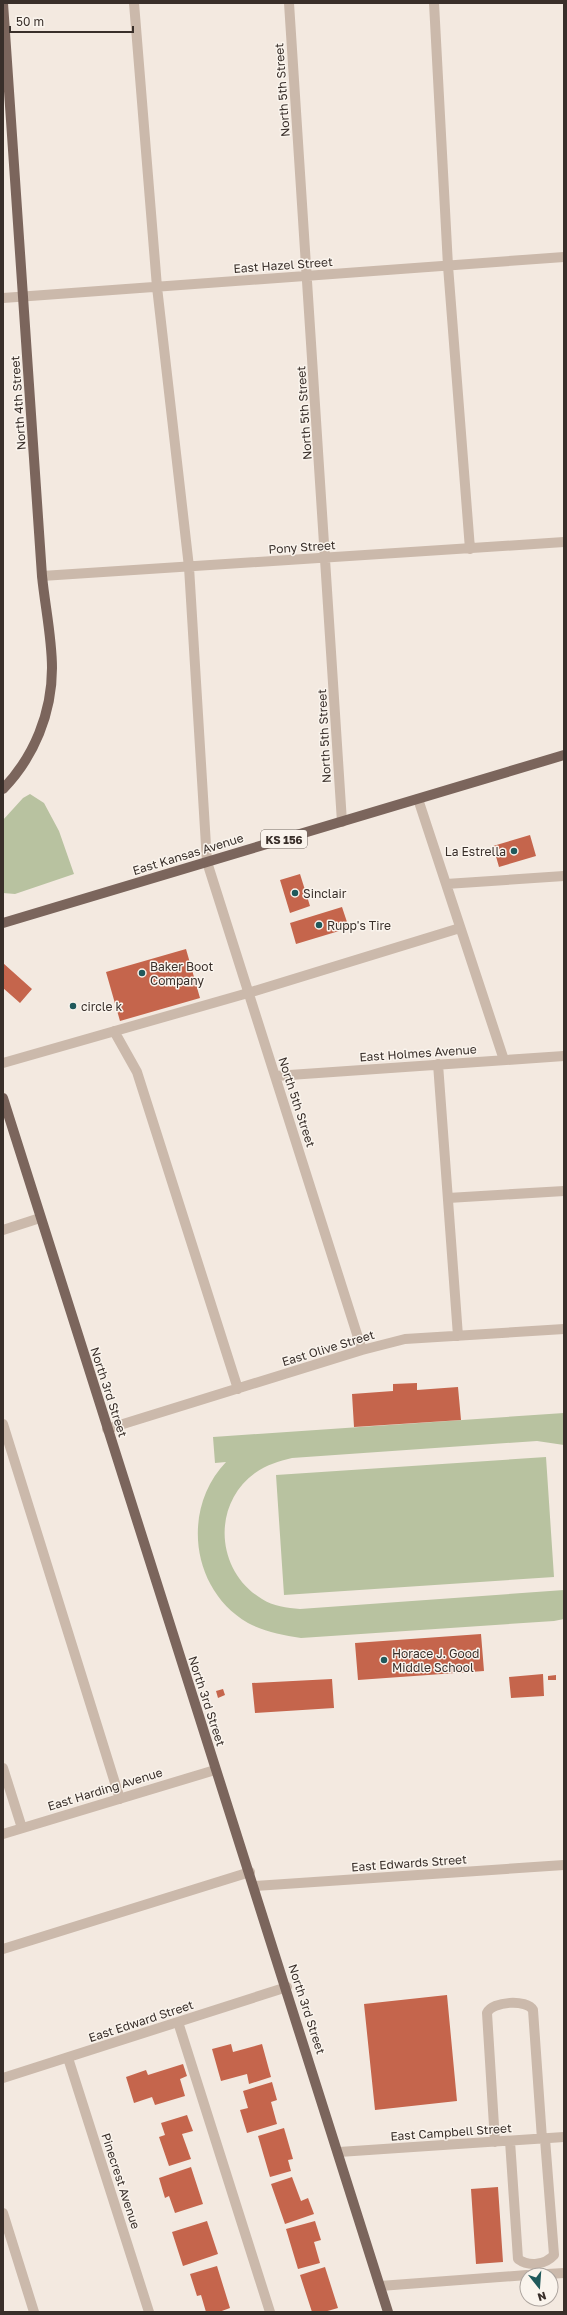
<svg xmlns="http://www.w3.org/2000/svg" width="567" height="2315" viewBox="0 0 567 2315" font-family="'Golos Text',sans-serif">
<rect width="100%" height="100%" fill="#f3e9e0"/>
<path fill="#b8c2a0" d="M 30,794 L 44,803 L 59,831 L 74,874 L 15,894 L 3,893 L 3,820 L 23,798 Z
M 564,1413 L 564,1445 L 537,1441 L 292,1458 C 279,1461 266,1465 255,1473 C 211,1505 216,1572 262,1599 C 273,1606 287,1608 300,1609 L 564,1590 L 564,1619 L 554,1621 L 301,1638 C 282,1635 265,1632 248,1623 C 191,1590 181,1509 226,1462 L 215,1463 L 213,1437 Z
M 546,1457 L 554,1577 L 284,1595 L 276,1475 Z"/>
<path fill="#c5654c" d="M 530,835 L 536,856 L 499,867 L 493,846 Z
M 300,874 L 310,906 L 290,913 L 280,880 Z
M 342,907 L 349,928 L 296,944 L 290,923 Z
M 186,949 L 200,998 L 120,1021 L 106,972 Z
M 3,963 L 32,989 L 20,1003 L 3,988 Z
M 417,1383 L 417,1390 L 458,1387 L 461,1420 L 354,1427 L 352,1394 L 393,1391 L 393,1384 Z
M 481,1634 L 484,1671 L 358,1680 L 355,1643 Z
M 543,1674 L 544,1696 L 511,1698 L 509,1677 Z
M 556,1675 L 556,1680 L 548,1680 L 548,1676 Z
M 332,1679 L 334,1708 L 255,1713 L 252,1683 Z
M 223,1689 L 225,1695 L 218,1698 L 216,1691 Z
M 447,1995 L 457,2101 L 375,2110 L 364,2004 Z
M 231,2044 L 233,2052 L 262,2044 L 271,2077 L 249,2084 L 247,2074 L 221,2081 L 212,2049 Z
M 183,2064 L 187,2076 L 180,2079 L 185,2096 L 155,2105 L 152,2097 L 134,2103 L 126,2077 L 146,2070 L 148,2075 Z
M 272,2082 L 277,2100 L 271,2102 L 277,2124 L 247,2133 L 240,2110 L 248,2108 L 243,2091 Z
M 187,2115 L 193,2131 L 182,2134 L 191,2159 L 169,2166 L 159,2137 L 165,2135 L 161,2123 Z
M 284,2128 L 293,2159 L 288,2160 L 291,2171 L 270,2177 L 258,2136 Z
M 191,2167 L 203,2204 L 175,2213 L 169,2196 L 165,2198 L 159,2178 Z
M 292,2177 L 301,2201 L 308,2198 L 314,2214 L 285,2224 L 271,2184 Z
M 498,2187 L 503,2262 L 476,2264 L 471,2189 Z
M 207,2221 L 218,2254 L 183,2266 L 172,2232 Z
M 315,2221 L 321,2240 L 314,2242 L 320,2263 L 298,2269 L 286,2229 Z
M 217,2266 L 230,2308 L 219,2312 L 206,2312 L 201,2295 L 197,2296 L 190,2274 Z
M 325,2267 L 338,2308 L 324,2312 L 312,2312 L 300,2275 Z"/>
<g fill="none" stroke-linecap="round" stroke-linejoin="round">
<path stroke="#cbb9ab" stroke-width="10" d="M 134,3 L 157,287 L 189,567 L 207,862 L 362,1350
M 289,3 L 342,822
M 434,3 L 448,266 L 470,549
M 3,298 L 564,257
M 42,576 L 564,542
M 418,799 L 504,1060
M 446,884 L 564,876
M 114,1031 L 137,1072 L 238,1389
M 3,1063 L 248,993 L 460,928
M 438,1064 L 458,1336
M 275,1076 L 564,1056
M 448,1198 L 564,1191
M 3,1230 L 40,1218
M 3,1424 L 120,1799
M 107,1429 L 362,1350 L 405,1339 L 564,1329
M 3,1768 L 22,1828
M 3,1834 L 215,1770
M 255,1886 L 564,1865
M 3,1949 L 250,1872
M 178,2022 L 270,2312
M 68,2058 L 149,2312
M 3,2078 L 287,1987
M 510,2141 L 518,2259 C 529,2267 545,2265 554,2255 L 545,2139
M 495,2142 L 487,2013 C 492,2001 527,1999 533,2010 L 542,2139
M 339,2152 L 564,2137
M 3,2213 L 34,2312
M 531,2275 L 564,2273
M 380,2286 L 527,2275"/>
<path stroke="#7b655c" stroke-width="10" d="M 3,789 C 34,757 52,713 52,668 C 52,638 45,606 42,576 L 3,3
M 3,923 L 564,755
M 3,1098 L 388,2312"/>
</g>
<g fill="#20595b" stroke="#faf4ed" stroke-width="1.5">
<circle cx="514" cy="851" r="4"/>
<circle cx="295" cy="893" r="4"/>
<circle cx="319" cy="925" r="4"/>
<circle cx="142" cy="973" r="4"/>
<circle cx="73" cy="1006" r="4"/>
<circle cx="384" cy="1660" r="4"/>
</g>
<g text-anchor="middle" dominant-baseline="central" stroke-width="3" stroke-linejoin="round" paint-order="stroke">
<rect fill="#faf4ed" stroke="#736a64" stroke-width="1" x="261" y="830" width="46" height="18" rx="3"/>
<g font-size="11" font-weight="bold" fill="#392f2a">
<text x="284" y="839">KS 156</text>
</g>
<g font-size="12" fill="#392f2a" stroke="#faf4ed">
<text transform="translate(282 90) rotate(-94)">North 5th Street</text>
<text transform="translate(283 265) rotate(-4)">East Hazel Street</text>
<text transform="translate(18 403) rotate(-94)">North 4th Street</text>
<text transform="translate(304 413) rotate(-94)">North 5th Street</text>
<text transform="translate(302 547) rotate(-4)">Pony Street</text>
<text transform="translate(324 736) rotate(-93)">North 5th Street</text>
<text transform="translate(188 854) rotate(-17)">East Kansas Avenue</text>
<text transform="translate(418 1053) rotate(-4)">East Holmes Avenue</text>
<text transform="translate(297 1102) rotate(72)">North 5th Street</text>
<text transform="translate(328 1348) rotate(-17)">East Olive Street</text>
<text transform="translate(109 1392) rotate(72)">North 3rd Street</text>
<text transform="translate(207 1701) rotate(72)">North 3rd Street</text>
<text transform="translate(105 1789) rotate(-17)">East Harding Avenue</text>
<text transform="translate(409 1863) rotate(-4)">East Edwards Street</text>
<text transform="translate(307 2009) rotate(72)">North 3rd Street</text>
<text transform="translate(141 2021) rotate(-18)">East Edward Street</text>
<text transform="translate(451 2132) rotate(-4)">East Campbell Street</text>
<text transform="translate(121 2181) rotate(72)">Pinecrest Avenue</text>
</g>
<g font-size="12" fill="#392f2a" stroke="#faf4ed" text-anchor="start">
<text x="506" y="851" text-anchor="end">La Estrella</text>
<text x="303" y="893">Sinclair</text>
<text x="327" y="925">Rupp's Tire</text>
<text x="150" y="966">Baker Boot<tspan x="150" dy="14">Company</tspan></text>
<text x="81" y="1006">circle k</text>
<text x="392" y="1653">Horace J. Good<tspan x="392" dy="14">Middle School</tspan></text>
</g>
</g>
<rect width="567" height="2315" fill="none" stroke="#392f2a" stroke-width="8"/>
<g transform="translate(539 2287) rotate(163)"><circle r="19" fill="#faf4ed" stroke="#ada59f"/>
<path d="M0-3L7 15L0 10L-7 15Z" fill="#20595b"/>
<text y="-6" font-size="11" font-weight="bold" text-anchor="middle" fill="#392f2a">N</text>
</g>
<path d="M10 26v6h123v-6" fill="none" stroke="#392f2a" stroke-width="2"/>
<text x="16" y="26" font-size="12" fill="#392f2a" stroke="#faf4ed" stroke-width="3" paint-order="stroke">50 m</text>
</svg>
